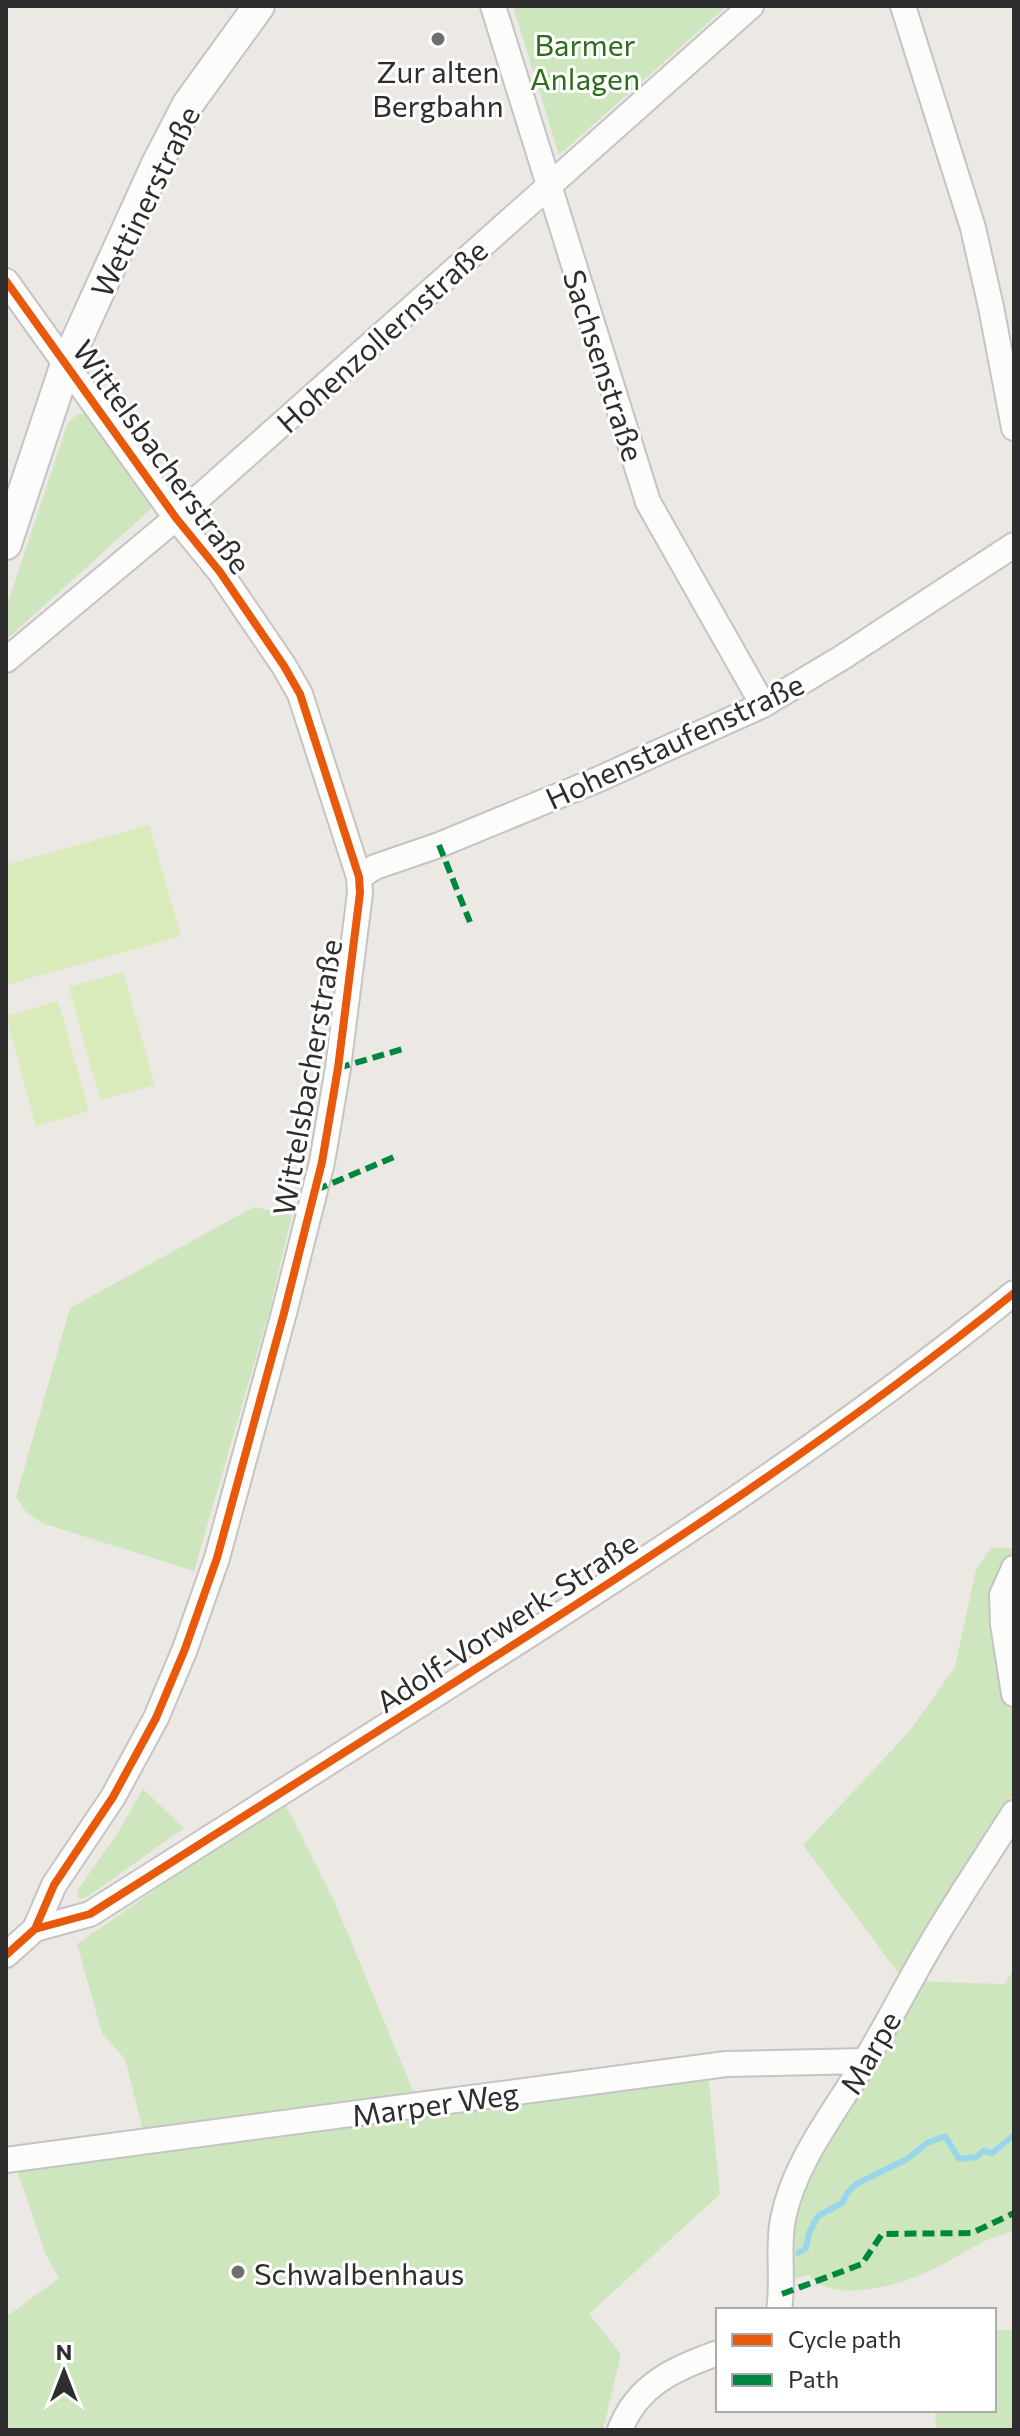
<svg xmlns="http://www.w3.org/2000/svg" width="1020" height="2436" viewBox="0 0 1020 2436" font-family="Commissioner,sans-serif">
<rect width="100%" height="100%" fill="#ece8e4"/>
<path fill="#cee6be" d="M 513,6 L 727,6 L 559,155 Z
M 77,414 L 85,414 L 153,507 L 6,640 L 6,609 L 68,423 Z
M 254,1207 L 292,1215 L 269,1312 L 194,1571 L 42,1523 L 26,1512 L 16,1497 L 70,1308 Z
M 991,1548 L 1014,1548 L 1014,1792 L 905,1981 L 1004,1984 L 1014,1969 L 1014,2231 C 1004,2234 994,2237 985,2241 C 961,2253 938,2269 913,2278 C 886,2288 829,2302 809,2275 L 791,2280 L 793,2218 L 904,1981 L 803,1845 L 909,1732 L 955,1667 L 976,1569 Z
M 143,1789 L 184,1828 L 90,1895 L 83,1898 L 79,1898 L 77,1893 L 79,1888 L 117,1834 Z
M 284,1801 L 335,1903 L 416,2098 L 707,2062 L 720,2194 L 589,2314 L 621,2354 L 603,2430 L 6,2430 L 6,2317 L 59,2278 L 46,2255 L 16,2167 L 148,2151 L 125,2059 L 102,2033 L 77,1944 Z
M 994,2330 L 1014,2330 L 1014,2430 L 936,2430 L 935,2410 L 994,2410 Z"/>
<path fill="#d9eabb" d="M 149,825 L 181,936 L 6,985 L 6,865 Z
M 123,972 L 155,1085 L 100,1100 L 69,987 Z
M 58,1001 L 89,1111 L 36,1126 L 6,1016 Z"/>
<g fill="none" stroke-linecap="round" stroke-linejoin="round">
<path stroke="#99d6ec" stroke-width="6" d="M 798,2253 L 806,2248 L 809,2233 L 818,2216 L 842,2203 L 848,2192 L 858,2183 L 907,2159 L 927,2143 L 945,2136 L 959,2159 L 976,2157 L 983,2151 L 992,2153 L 1014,2135"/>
<g stroke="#c5c4c5" stroke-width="28">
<path id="minor" d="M 493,6 L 648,502 L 763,705
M 903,6 L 973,228 L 991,307 L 1014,428
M 6,281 L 176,518 L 220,572 L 284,666 L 300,694 L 359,877 L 360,893 L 338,1068 L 322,1162 L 284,1313 L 217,1558 L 185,1649 L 156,1718 L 113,1797 L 54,1885 L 35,1929
M 6,660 L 176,518 L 751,6
M 359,877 L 375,867 L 439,845 L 599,779 L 763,705 L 843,657 L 1014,545
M 1014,1568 L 1002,1595 L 1003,1624 L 1014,1694
M 6,1955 L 35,1929 L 90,1914 C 214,1835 339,1756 463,1677 C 652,1557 840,1434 1014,1293
M 6,2160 L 726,2064 L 865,2061
M 779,2310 C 784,2280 777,2249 783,2219 C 794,2162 835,2112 864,2063 C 891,2018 914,1971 942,1926 C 965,1888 990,1851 1014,1813
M 620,2430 C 637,2385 675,2368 718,2353"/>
</g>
<g stroke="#c5c4c5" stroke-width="34">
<path id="tertiary" d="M 6,544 L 66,364 L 157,164 L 188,104 L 259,6"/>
</g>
<use href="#minor" stroke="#fcfcfb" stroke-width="24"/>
<use href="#tertiary" stroke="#fcfcfb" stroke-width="30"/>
<path stroke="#00873e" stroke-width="6" stroke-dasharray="12 6" stroke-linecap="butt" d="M 439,845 L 470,922
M 338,1068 L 406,1048
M 316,1190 L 394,1157
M 782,2294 L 862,2264 L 882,2234 L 972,2233 L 1014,2213"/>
<g stroke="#fff" stroke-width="13">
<path id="cycleway" d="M 6,281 L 176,518 L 220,572 L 284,666 L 300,694 L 359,877 L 360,893 L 338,1068 L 322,1162 L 284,1313 L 217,1558 L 185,1649 L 156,1718 L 113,1797 L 54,1885 L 35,1929
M 6,1955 L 35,1929 L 90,1914 C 214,1835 339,1756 463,1677 C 652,1557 840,1434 1014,1293"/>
</g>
<use href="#cycleway" stroke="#e8590c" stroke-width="8"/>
</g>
<g fill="#706f6e" stroke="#fff" stroke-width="3">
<circle cx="438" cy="39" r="8"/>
<circle cx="238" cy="2272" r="8"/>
</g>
<g text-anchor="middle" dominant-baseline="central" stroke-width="6" stroke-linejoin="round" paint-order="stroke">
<g font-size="30" fill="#2c6e1b" stroke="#fff">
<text x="585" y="43">Barmer<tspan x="585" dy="34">Anlagen</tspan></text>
</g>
<g font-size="30" fill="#2e2e2e" stroke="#fff">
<text x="438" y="70">Zur alten<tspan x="438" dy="34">Bergbahn</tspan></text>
<text x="254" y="2272" text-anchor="start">Schwalbenhaus</text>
</g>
<g font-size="30" fill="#2e2e2e" stroke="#fff">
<text transform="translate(144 201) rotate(-64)">Wettinerstraße</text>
<text transform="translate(381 335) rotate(-42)">Hohenzollernstraße</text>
<text transform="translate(605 365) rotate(72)">Sachsenstraße</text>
<text transform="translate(163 456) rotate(54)">Wittelsbacherstraße</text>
<text transform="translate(674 740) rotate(-25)">Hohenstaufenstraße</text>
<text transform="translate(306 1077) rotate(-80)">Wittelsbacherstraße</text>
<text transform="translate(506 1621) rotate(-33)">Adolf-Vorwerk-Straße</text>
<text transform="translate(869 2052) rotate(-60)">Marpe</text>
<text transform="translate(435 2103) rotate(-8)">Marper Weg</text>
</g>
</g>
<rect width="1020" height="2436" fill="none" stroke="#2e2e2e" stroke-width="16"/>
<rect x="716" y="2308" width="280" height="104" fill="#ffffff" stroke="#ababab" stroke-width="2"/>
<rect x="732" y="2334" width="40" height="12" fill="#e8590c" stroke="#ababab" stroke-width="2"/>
<text x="788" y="2348" font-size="24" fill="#2e2e2e">Cycle path</text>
<rect x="732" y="2374" width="40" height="12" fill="#00873e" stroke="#ababab" stroke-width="2"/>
<text x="788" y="2388" font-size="24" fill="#2e2e2e">Path</text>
<g transform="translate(64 2372)" stroke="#ffffff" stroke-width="6" paint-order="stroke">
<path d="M0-6L14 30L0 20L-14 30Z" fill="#2e2e2e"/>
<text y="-12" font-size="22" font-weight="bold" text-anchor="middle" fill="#2e2e2e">N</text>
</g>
</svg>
